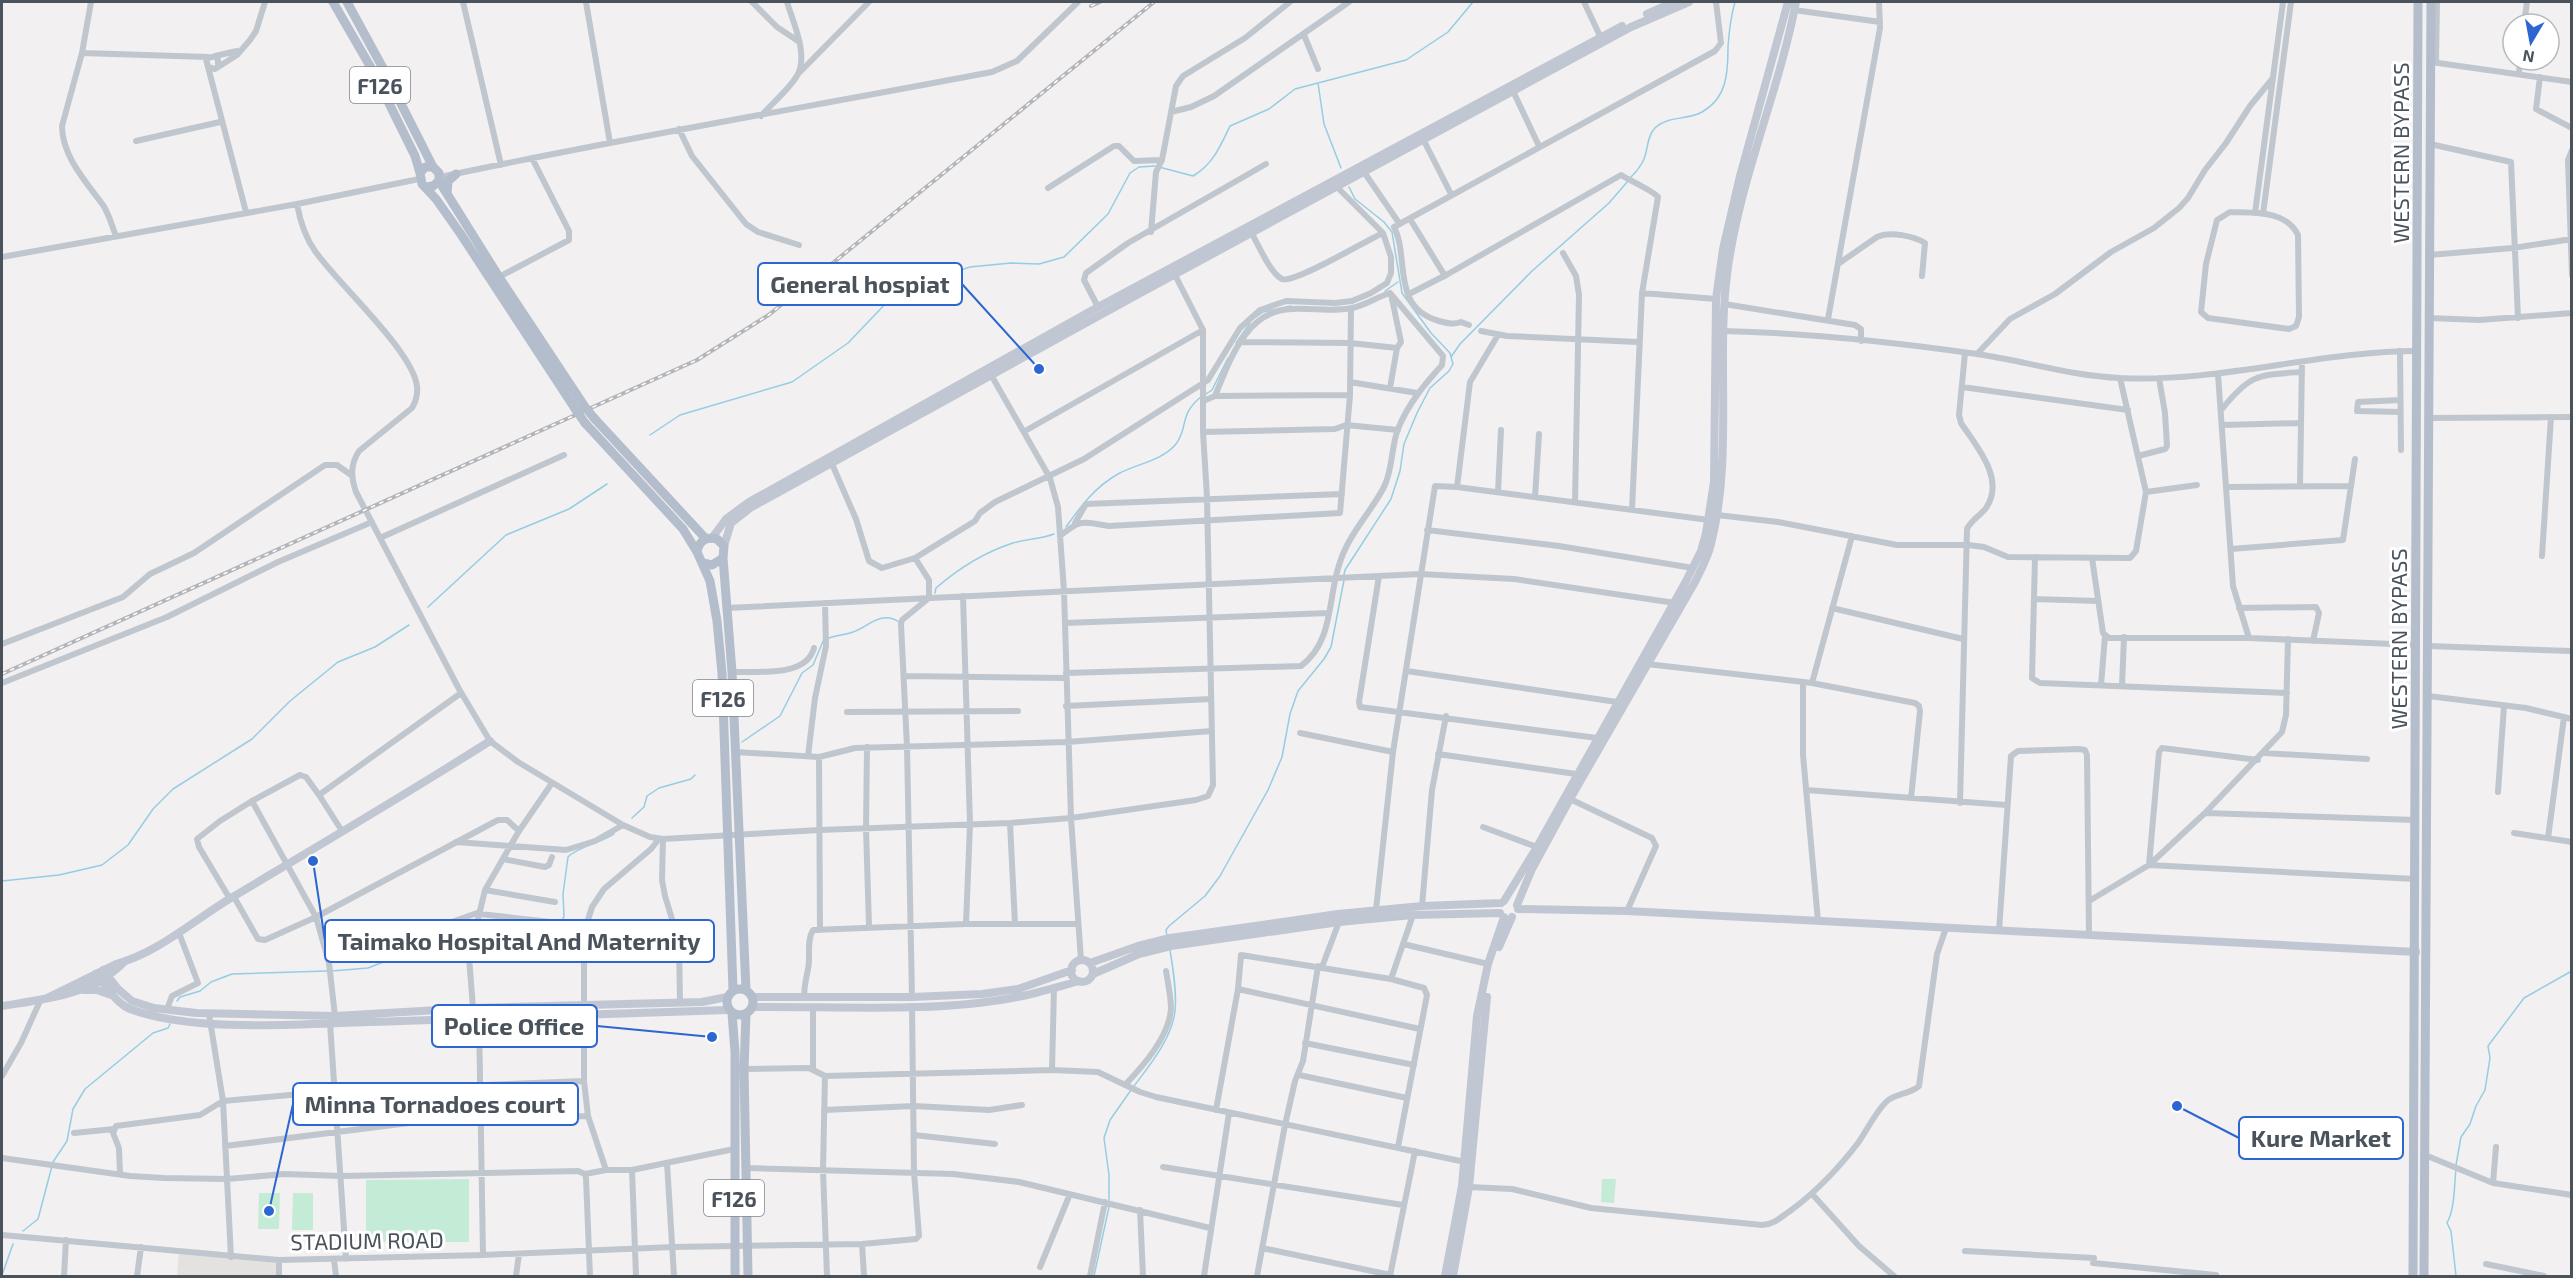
<svg xmlns="http://www.w3.org/2000/svg" width="2573" height="1278" viewBox="0 0 2573 1278" font-family="'Exo 2',sans-serif">
<rect width="100%" height="100%" fill="#f2f0f0"/>
<path fill="#e3e2e1" d="M 179,1253 L 277,1262 L 277,1276 L 177,1276 Z"/>
<path fill="#c4ebd6" d="M 469,1179 L 469,1242 L 366,1242 L 366,1180 Z
M 1602,1179 L 1616,1179 L 1614,1203 L 1601,1202 Z
M 259,1193 L 280,1193 L 279,1229 L 258,1229 Z
M 293,1193 L 313,1193 L 313,1230 L 292,1230 Z"/>
<g fill="none" stroke-linecap="round" stroke-linejoin="round">
<path stroke="#95cde4" stroke-width="1.5" d="M 1318,83 L 1324,124 L 1341,168
M 1159,167 L 1193,176 C 1213,164 1220,147 1230,126 L 1269,109 L 1295,89 L 1406,60 L 1448,32 L 1473,2
M 1631,177 C 1636,172 1641,166 1644,159 C 1648,149 1647,136 1655,128 C 1667,116 1688,120 1702,112 C 1727,98 1728,73 1728,47 C 1729,32 1731,16 1735,2
M 1385,291 L 1398,282
M 1256,317 L 1263,312 L 1291,306
M 1236,343 L 1250,323
M 1451,357 L 1460,344 L 1532,271 L 1609,203 L 1628,181
M 1206,394 L 1212,390 L 1228,358
M 650,435 L 680,415 L 792,382 L 848,343 L 890,299 L 925,282 L 970,267 L 1011,263 L 1039,264 L 1064,257 L 1108,214 L 1130,173 L 1139,167 L 1155,166
M 1066,527 C 1081,506 1095,487 1118,474 C 1136,464 1162,461 1176,444 C 1189,427 1178,415 1202,396
M 1344,575 L 1345,570 L 1391,499 L 1400,471 L 1404,444 L 1417,413 L 1430,388 L 1449,371 L 1453,364 L 1450,353 L 1431,333 L 1402,293 L 1392,232 L 1384,222 L 1355,199 L 1349,187
M 935,593 L 936,588 C 958,569 985,552 1013,543 C 1027,539 1041,539 1054,534
M 428,607 L 506,535 L 569,509 L 607,484
M 829,638 C 837,635 846,635 853,632 C 868,627 881,610 899,622
M 742,742 L 780,716 L 802,673 L 813,665 L 824,639
M 632,818 L 644,807 L 647,796 L 659,788 L 691,779 L 695,775
M 2,881 L 59,875 L 102,865 L 128,845 L 153,809 L 173,789 L 252,739 L 290,701 L 338,662 L 375,647 L 409,625
M 1167,936 L 1166,930 L 1169,926 L 1205,896 L 1220,876 L 1268,790 L 1282,757 L 1290,714 L 1298,691 L 1324,659 L 1331,647 L 1344,580
M 472,949 L 522,948 L 540,942 L 560,923 L 564,917 L 563,894 L 568,857 C 577,847 601,843 614,834
M 332,971 L 368,968 L 419,948 L 467,949
M 177,1001 L 180,997 L 200,991 L 211,982 L 232,974 L 327,971
M 1134,1086 C 1150,1065 1172,1038 1175,1011 C 1177,992 1173,969 1170,950
M 53,1162 L 67,1141 L 73,1109 L 85,1089 L 153,1033 L 168,1028 L 170,1024
M 2456,1165 L 2461,1137 L 2470,1124 L 2476,1106 L 2485,1090 L 2490,1058 L 2488,1046 L 2524,998 L 2570,972 L 2572,969
M 1109,1203 L 1109,1175 L 1104,1138 L 1110,1120 L 1131,1090
M 23,1231 L 38,1219 L 52,1166
M 2,1275 L 13,1244
M 1094,1276 L 1109,1207
M 2456,1276 L 2451,1231 L 2447,1223 C 2455,1208 2454,1187 2456,1169"/>
<path stroke="#c0c6cd" stroke-width="6" d="M 91,2 L 82,53 L 62,126 C 62,156 86,182 103,205 C 109,214 112,226 116,236
M 463,2 L 501,165
M 586,2 L 610,143
M 752,2 L 777,27 L 798,41
M 1584,2 L 1600,36
M 1794,10 L 1880,22
M 2524,24 L 2527,2
M 1304,35 L 1318,69
M 82,53 L 208,57
M 215,56 L 237,51
M 2431,62 L 2572,82
M 2436,62 L 2437,2
M 218,66 L 218,60 L 215,56 L 206,59 L 208,67 L 215,69 L 237,55 L 250,40 L 256,31 L 265,2
M 208,67 L 246,212
M 800,72 L 869,2
M 2519,74 L 2520,60
M 2540,77 L 2536,109 L 2572,128
M 1513,91 L 1539,146
M 1171,112 L 1191,107 L 1214,96 L 1349,2
M 761,116 C 772,103 790,89 798,74 C 808,53 793,22 787,2
M 679,129 L 692,156 L 746,224 L 758,232 L 799,245
M 1422,137 L 1451,194
M 136,141 L 220,122
M 2430,144 L 2511,162 L 2518,318
M 2572,150 L 2568,160 L 2572,275
M 1364,172 L 1399,223
M 440,177 C 623,138 808,107 992,72 L 1017,61 L 1078,2
M 1048,188 L 1114,146 L 1119,146 L 1134,161 L 1162,160
M 297,204 C 300,221 305,237 315,251 C 338,284 412,350 417,386 C 418,395 416,401 412,408 L 359,451 C 350,465 351,477 356,492 L 459,689 L 490,741 L 518,762 L 623,825 L 650,837 L 663,839 L 820,830 L 1010,823 L 1071,818 L 1196,800 L 1208,796 L 1213,785 L 1207,497 L 1203,432 L 1203,330 L 1174,273
M 2230,212 C 2254,213 2286,210 2298,235 L 2299,317 L 2296,326 L 2289,329 L 2208,318 L 2201,312 L 2206,264 L 2217,220 Z
M 2255,213 L 2283,2
M 2263,214 L 2291,2
M 1410,219 L 1445,276
M 1151,232 L 1156,172 L 1162,160 L 1176,86 L 1183,76 L 1245,38 L 1290,2
M 1251,232 C 1258,244 1270,273 1282,279 C 1294,284 1367,240 1383,233
M 1563,253 L 1576,276 L 1579,295 L 1575,502
M 2429,255 L 2513,248 L 2572,239
M 2,257 L 297,204 L 419,179
M 1838,264 L 1877,237 C 1890,231 1914,236 1925,243 L 1922,276
M 499,277 L 569,240 L 569,231 L 532,158
M 1642,293 L 1716,299
M 1409,294 L 1448,274 L 1621,175 C 1629,180 1655,192 1658,197 L 1642,293 L 1632,510
M 1724,304 L 1855,325 L 1861,329 L 1861,341
M 1098,307 L 1084,280 L 1086,273 L 1128,243 L 1266,164
M 2429,318 L 2479,320 L 2572,313
M 1828,319 L 1880,28 L 1879,2
M 1469,325 L 1461,322 C 1453,325 1447,323 1439,321 C 1390,307 1410,258 1394,227 L 1715,51 L 1721,43 L 1716,2
M 1481,331 L 1507,336 L 1638,342
M 1724,331 C 1808,333 1893,342 1977,354 C 2025,361 2071,376 2120,378 C 2220,383 2318,351 2418,351
M 1241,342 L 1350,343 L 1397,348
M 2400,351 L 2401,450
M 1977,354 L 2010,319 L 2055,294 L 2111,252 L 2154,228 L 2179,208 L 2188,198 L 2205,170 L 2226,143 L 2250,106 L 2273,78
M 990,373 L 1050,478 L 1058,507 L 1064,591 L 1071,818 L 1081,960
M 2218,374 L 2233,586 L 2249,638
M 1350,382 L 1417,393
M 1962,387 L 2128,410
M 1390,388 L 1397,348 L 1401,342 L 1391,294
M 1215,396 C 1230,360 1246,310 1292,309 C 1312,308 1332,312 1352,308 C 1366,305 1377,297 1390,293
M 2400,400 L 2358,402 L 2357,411 L 2400,412
M 1203,401 L 1215,396 L 1350,395
M 2222,409 C 2250,374 2258,375 2301,372
M 2428,418 L 2572,417
M 2223,425 L 2301,423
M 1025,431 L 1203,330
M 1203,432 L 1335,429 L 1346,425 L 1398,430
M 2138,456 L 2165,449 L 2167,446 L 2165,413 L 2159,378
M 832,464 L 856,519 L 869,561 L 882,568 L 915,558 L 975,521 L 980,513 L 995,502 L 1084,459 L 1208,380 L 1240,328 L 1260,310 L 1286,301 L 1335,303 L 1352,301 L 1371,293 L 1387,283 L 1391,273 L 1391,257 L 1383,233 L 1336,186
M 2300,486 L 2302,362
M 1457,487 L 1470,382 L 1498,335
M 2227,487 L 2351,486
M 1498,492 L 1501,430
M 2146,492 L 2197,485
M 1535,497 L 1539,434
M 1717,515 L 1778,522 L 1897,545 L 1968,545 L 1984,547 L 2008,557 L 2130,558 L 2136,551 L 2146,492 L 2120,378
M 1075,523 L 1086,504 L 1342,494
M 1427,530 L 1559,546 L 1693,568
M 1060,536 C 1082,518 1082,522 1109,526 L 1340,513 L 1350,395 L 1351,308
M 380,538 L 564,455
M 2231,549 L 2343,540 L 2355,459
M 2542,556 L 2551,417
M 2035,557 L 2032,678 L 2040,683 L 2287,693
M 2092,558 L 2103,633 L 2109,638 L 2249,638 L 2417,645
M 1379,576 L 1359,702 L 1360,707 L 1597,738
M 963,596 L 970,824 L 966,924
M 2034,599 L 2098,601
M 726,608 L 1420,574 L 1514,579 L 1675,603
M 1832,608 L 1963,639
M 2239,608 L 2316,607 L 2319,613 L 2313,641
M 1065,623 L 1329,613
M 2,644 L 123,597 L 150,574 L 194,553 L 325,465 L 337,465 L 351,475
M 2428,646 L 2572,651
M 1647,664 L 1812,683 L 1915,703 L 1919,706 L 1920,711 L 1911,798
M 1407,671 L 1617,702
M 732,672 C 757,671 806,678 814,648
M 1066,673 L 1301,666 C 1335,640 1327,598 1340,562 C 1349,534 1371,512 1384,487 C 1393,469 1391,447 1398,429 C 1408,404 1424,385 1442,365 L 1443,356 L 1390,293
M 904,676 L 1066,678
M 1803,682 L 1803,755 L 1818,921
M 2,683 L 167,617 L 278,562 L 372,522
M 1812,683 L 1852,536
M 2101,685 L 2105,636
M 2122,686 L 2124,637
M 2428,696 L 2526,708 L 2572,719
M 1066,706 L 1211,699
M 847,712 L 1018,711
M 1300,733 L 1393,752
M 867,747 L 866,828 L 869,926
M 735,752 L 819,757 L 855,748 L 1067,742 L 1212,731
M 2264,753 L 2367,759
M 1438,754 L 1576,774
M 808,756 L 815,698 L 826,646 L 825,603
M 819,757 L 820,930
M 2258,760 L 2162,748 L 2159,752 L 2149,865 L 2415,879
M 1806,790 L 2006,805
M 2498,792 L 2504,706
M 319,795 L 306,777 L 300,775 L 252,801 L 316,917 L 329,963 L 335,1016
M 1570,799 L 1652,838 L 1656,846 L 1627,911
M 1960,803 L 1967,529 C 1971,520 1980,516 1986,508 C 2006,479 1976,446 1961,423 L 1959,415 L 1965,353
M 2205,813 L 2416,820
M 1010,823 L 1015,924
M 1483,827 L 1537,847
M 342,831 L 319,795 L 461,693
M 2514,833 L 2572,842
M 2548,838 L 2564,717
M 659,839 L 651,849 L 604,889 L 592,907 L 584,933 L 584,1081 L 588,1116 L 606,1170 L 632,1170 L 734,1149
M 663,839 L 662,880 L 665,896 L 679,942 L 680,1003
M 456,842 L 566,850 L 595,841 L 623,825
M 503,859 L 545,867 L 549,865 L 552,857
M 485,890 L 555,902
M 234,897 L 258,939 L 265,940 L 316,917 L 498,820 L 507,820 L 519,831
M 230,899 L 199,847 L 197,839 L 220,821 L 252,801
M 2089,901 L 2149,865 L 2205,813 L 2282,732 L 2286,715 L 2288,639
M 1422,906 L 1432,790 L 1446,716
M 1376,910 L 1393,752 L 1435,486 L 1457,487 L 1709,520
M 480,914 L 551,922
M 1999,931 L 2011,756 L 2018,751 L 2079,749 L 2085,750 L 2087,755 L 2089,935
M 584,933 L 608,936 L 676,927
M 1403,944 L 1488,964
M 372,958 L 443,925 L 480,912
M 1322,967 L 1339,922
M 1391,979 L 1413,915
M 1238,989 L 1420,1029
M 912,997 L 907,747 L 901,624 L 902,620 L 929,598 L 929,580 L 915,558
M 804,998 C 804,985 806,980 808,969 C 811,957 806,941 813,930 L 966,924 L 1078,924
M 813,1007 L 813,1069
M 473,1008 L 469,957 L 485,890 L 519,831 L 552,783
M 167,1009 L 172,996 L 198,983 L 179,933
M 209,1014 L 223,1101 L 231,1257
M 479,1018 L 483,1255
M 330,1023 L 346,1259
M 1305,1043 L 1414,1065
M 744,1069 L 809,1068 L 825,1076 L 1052,1070 L 1098,1072 L 1140,1092 L 1156,1097 L 1465,1162
M 1052,1070 L 1054,988
M 1299,1075 L 1407,1098
M 2,1076 L 21,1043 L 41,999
M 825,1076 L 823,1170 L 827,1276
M 1125,1085 C 1143,1066 1169,1037 1171,1009 C 1171,996 1168,983 1166,971
M 824,1110 L 914,1106 L 989,1110 L 1022,1105
M 1216,1110 L 1238,989 L 1241,955 L 1391,979 L 1424,988 L 1427,995 L 1398,1147
M 74,1133 L 114,1129
M 914,1135 L 995,1144
M 225,1146 L 409,1123 L 588,1116
M 2425,1155 L 2493,1183 L 2572,1195
M 2,1158 L 130,1176 L 164,1178 L 227,1179 L 284,1174 L 342,1176 L 578,1171 L 585,1174 L 586,1178 L 590,1276
M 667,1163 L 674,1276
M 1163,1167 L 1403,1205
M 747,1168 L 953,1174 L 1019,1182 L 1210,1228
M 632,1170 L 636,1276
M 120,1174 L 119,1148 L 113,1133 L 116,1126 L 200,1115 L 223,1101 L 334,1091 L 584,1081
M 585,1174 L 606,1170
M 2493,1183 L 2496,1147
M 1469,1187 L 1512,1189 L 1591,1208 L 1762,1225 C 1773,1225 1781,1217 1790,1211 C 1816,1192 1838,1169 1858,1143 C 1867,1130 1875,1113 1886,1102 C 1895,1093 1909,1095 1919,1086 L 1937,954 L 1946,928
M 1813,1195 L 1859,1246 L 1894,1276
M 1140,1210 L 1143,1276
M 2,1235 L 279,1260 L 483,1255 L 673,1247 L 862,1244 L 916,1239 L 919,1236 L 914,1172 L 912,1006
M 862,1244 L 864,1276
M 1262,1248 L 1391,1275
M 1965,1251 L 2094,1258
M 334,1260 L 336,1276
M 2093,1263 L 2216,1275
M 2486,1264 L 2544,1276
M 1040,1267 L 1070,1194
M 64,1276 L 66,1240
M 137,1276 L 141,1247
M 279,1276 L 279,1260
M 516,1276 L 519,1254
M 1090,1276 L 1105,1202
M 1204,1276 L 1229,1113
M 1257,1276 L 1285,1125 L 1295,1081 L 1303,1061 L 1318,966
M 1390,1276 L 1415,1151"/>
<path stroke="#c0c7d2" stroke-width="8" d="M 1647,14 L 1674,2
M 712,538 L 726,519 L 749,502 L 1098,307 L 1622,26
M 724,546 L 731,523 L 750,508 L 1135,296 L 1631,27 L 1689,2
M 1504,901 L 1537,847 L 1685,583 L 1701,551 L 1706,533 L 1714,482 L 1716,299 L 1723,249 L 1740,176 L 1788,2
M 1517,905 L 1532,869 L 1570,799 L 1695,582 C 1701,570 1708,557 1711,544 C 1734,454 1715,358 1728,267 C 1741,176 1779,91 1796,2
M 1518,909 L 1627,911 L 2416,952
M 1499,947 L 1512,917
M1071 971a11 11 0 1 1 22 0a11 11 0 1 1-22 0Z
M 1090,963 L 1138,946 L 1170,938 L 1338,914 L 1422,906 L 1501,903
M 103,970 L 118,989 L 132,1001 L 154,1008 L 196,1013 L 335,1016 L 473,1008 L 702,1002 L 727,997
M 95,974 C 106,984 115,1003 130,1009 C 194,1033 300,1024 369,1022 C 489,1018 609,1013 728,1010
M 1093,974 L 1139,954 L 1171,946 L 1339,922 L 1413,915 L 1500,913
M 83,990 L 97,990 L 111,995
M 752,997 L 912,997 L 982,994 L 1018,989 L 1072,970
M 47,998 L 116,964 C 158,953 194,920 231,898 C 318,846 405,795 490,741
M 2,1006 C 45,999 93,995 125,961
M 752,1007 C 834,1006 932,1013 1012,998 C 1035,994 1057,987 1079,981
M 1445,1276 L 1462,1186 L 1477,1016 L 1488,964 L 1504,917
M 1453,1276 L 1469,1187 L 1487,997"/>
<path stroke="#b3bdcc" stroke-width="9" d="M 333,2 L 374,73 L 415,156 L 420,173
M 347,2 L 384,70 L 433,167
M 439,181 L 499,277 L 585,407
M 426,187 L 433,186 L 439,181 L 439,173 L 433,167 L 425,167 L 420,173 L 422,184 L 436,199 L 460,233 L 576,410
M 447,194 L 448,181 L 456,174
M 594,418 L 706,539
M 585,423 L 683,529 L 697,552
M 723,558 L 732,672 L 746,990
M 703,563 L 712,565 L 723,558 L 724,546 L 717,539 C 706,536 699,541 697,552 L 710,581 L 717,621 L 722,673 L 733,990
M727 1002a13 13 0 1 1 26 0a13 13 0 1 1-26 0Z
M 732,1013 L 735,1052 L 735,1276
M 746,1014 L 744,1069 L 748,1276
M 2413,1276 L 2418,2
M 2424,1276 L 2431,2"/>
<g stroke="#b3b5ba" stroke-width="4">
<path id="rail" d="M 1091,6 L 1100,2
M 2,674 L 697,360 L 770,314 L 1154,2"/>
</g>
<use href="#rail" stroke="#fff" stroke-width="1.5" stroke-dasharray="4.5" stroke-linecap="butt"/>
<path stroke="#b3bdcc" stroke-width="9" d="M 585,407 L 594,418
M 576,410 L 585,423"/>
</g>
<g text-anchor="middle" dominant-baseline="central" stroke-width="6" stroke-linejoin="round" paint-order="stroke">
<g fill="#fff" stroke="#80868d" stroke-width="1.5">
<rect x="350" y="67" width="60" height="36" rx="4.5"/>
<rect x="693" y="680" width="60" height="36" rx="4.5"/>
<rect x="704" y="1180" width="60" height="36" rx="4.5"/>
</g>
<g font-size="21" font-weight="bold" fill="#4a525c">
<text x="380" y="85">F126</text>
<text x="723" y="698">F126</text>
<text x="734" y="1198">F126</text>
</g>
<g font-size="22" fill="#4a525c" stroke="#fff">
<text transform="translate(2400 153) rotate(-90)">WESTERN BYPASS</text>
<text transform="translate(2398 639) rotate(-90)">WESTERN BYPASS</text>
<text transform="translate(367 1240) rotate(-1)">STADIUM ROAD</text>
</g>
</g>
<path fill="none" stroke="#2c66d1" stroke-width="2" d="M1039 369L962 284M313 861L325 941M712 1037L597 1026M269 1211L293 1104M2177 1106L2239 1138"/>
<g fill="#2c66d1" stroke="#fff" stroke-width="2">
<circle cx="1039" cy="369" r="6"/>
<circle cx="313" cy="861" r="6"/>
<circle cx="712" cy="1037" r="6"/>
<circle cx="269" cy="1211" r="6"/>
<circle cx="2177" cy="1106" r="6"/>
</g>
<g fill="#fff" stroke="#2c66d1" stroke-width="2">
<rect x="758" y="263" width="204" height="42" rx="6"/>
<rect x="325" y="920" width="389" height="42" rx="6"/>
<rect x="432" y="1005" width="165" height="42" rx="6"/>
<rect x="293" y="1083" width="285" height="42" rx="6"/>
<rect x="2239" y="1117" width="164" height="42" rx="6"/>
</g>
<g font-size="24" text-anchor="middle" font-weight="bold" fill="#4a525c">
<text x="860" y="293">General hospiat</text>
<text x="519" y="950">Taimako Hospital And Maternity</text>
<text x="514" y="1035">Police Office</text>
<text x="435" y="1113">Minna Tornadoes court</text>
<text x="2321" y="1147">Kure Market</text>
</g>
<rect width="2573" height="1278" fill="none" stroke="#4a525c" stroke-width="6"/>
<g transform="translate(2531 42) rotate(190)"><circle r="28" fill="#ffffff" stroke="#b7babe" stroke-width="1.5"/>
<path d="M0-4.5L10 22L0 15L-10 22Z" fill="#2c66d1"/>
<text y="-9" font-size="16" font-weight="bold" text-anchor="middle" fill="#4a525c">N</text>
</g>
</svg>
